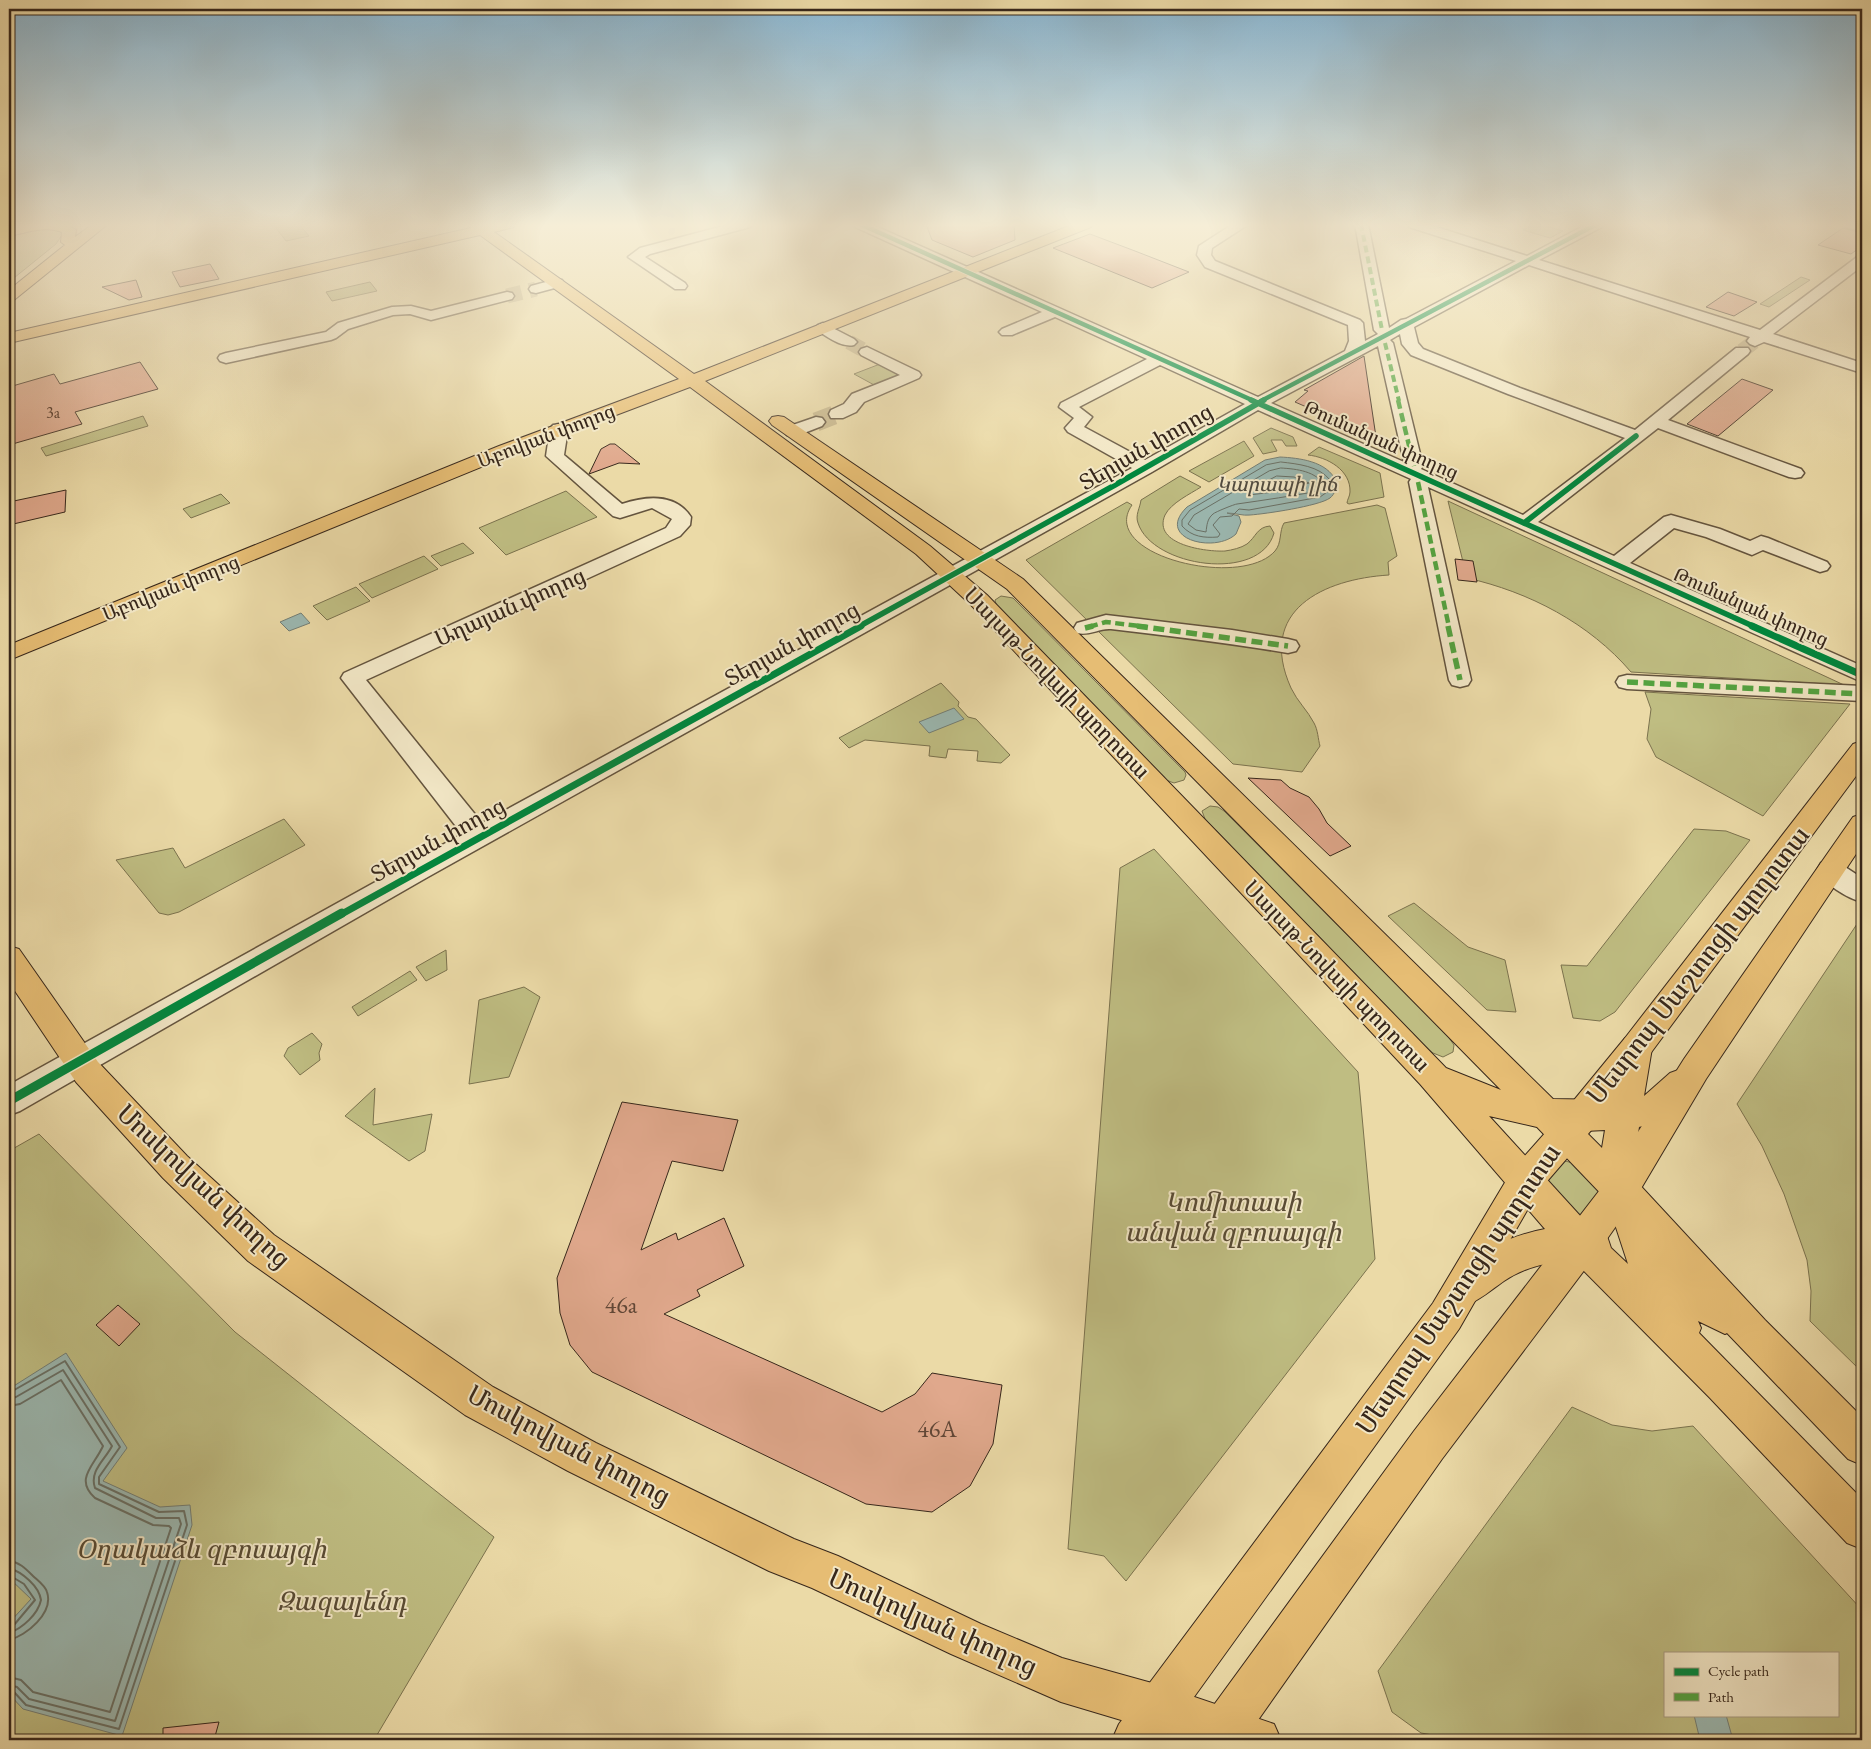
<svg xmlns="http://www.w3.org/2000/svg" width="1871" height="1749" viewBox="0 0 1871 1749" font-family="'EB Garamond','Noto Serif Armenian',serif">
<rect width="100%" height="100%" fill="#ebdaa7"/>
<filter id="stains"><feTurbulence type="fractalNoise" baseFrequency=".004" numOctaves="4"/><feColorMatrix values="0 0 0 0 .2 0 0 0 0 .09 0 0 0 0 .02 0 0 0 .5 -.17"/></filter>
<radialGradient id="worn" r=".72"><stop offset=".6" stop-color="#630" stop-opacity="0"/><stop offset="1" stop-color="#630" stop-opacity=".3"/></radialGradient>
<path fill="#bfbd82" stroke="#7b724e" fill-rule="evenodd" d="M 273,224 L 299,224 L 309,236 L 286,241 Z
M 1535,224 L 1539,224 L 1563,231 L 1550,238 L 1523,230 Z
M 51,228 L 60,231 L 62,235 L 56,244 L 9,282 L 9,237 L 39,229 Z
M 1801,277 L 1810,280 L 1769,307 L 1760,304 Z
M 370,282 L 377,291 L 332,301 L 326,292 Z
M 880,364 L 903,376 L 876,386 L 854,374 Z
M 143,416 L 148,426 L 46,456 L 41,448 Z
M 1271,428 L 1293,437 L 1297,446 L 1286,446 L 1282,440 L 1271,440 L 1277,451 L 1263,454 L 1253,438 Z
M 1244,441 L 1254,456 L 1209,482 L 1189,471 Z
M 1319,447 L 1380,473 L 1384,497 L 1349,504 L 1347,503 C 1347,500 1350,496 1350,492 C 1351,470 1327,457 1308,455 Z
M 1180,476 L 1201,487 C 1190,494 1171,503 1165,515 C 1152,545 1207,552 1225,551 C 1232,550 1241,548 1247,544 C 1256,537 1257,527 1270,526 L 1274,533 C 1260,583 1152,567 1138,523 C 1135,515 1140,508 1141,500 Z
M 566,491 L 597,517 L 506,555 L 479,528 Z
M 221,494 L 230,503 L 191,518 L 183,509 Z
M 1448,501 L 1844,685 L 1631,672 C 1589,623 1529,592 1467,578 Z
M 1127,502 L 1132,505 C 1097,555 1241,590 1275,551 C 1282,543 1279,531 1284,523 L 1377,505 L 1385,508 L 1397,556 L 1388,562 L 1389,575 C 1324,579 1256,610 1291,688 C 1297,701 1308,711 1314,723 C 1318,730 1318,739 1320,746 L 1302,772 L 1233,764 L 1026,560 Z
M 463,543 L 474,553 L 441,566 L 431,556 Z
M 424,556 L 438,569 L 372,598 L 359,584 Z
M 356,587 L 370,601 L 327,620 L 313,606 Z
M 1001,596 L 1013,598 L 1185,772 L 1186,775 L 1184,780 L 1174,783 L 1166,780 L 996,604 L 995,600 Z
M 941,683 L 959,702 L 958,706 L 968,717 L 976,719 L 1010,755 L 1001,763 L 977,761 L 978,751 L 948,749 L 946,758 L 929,756 L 930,746 L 865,740 L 849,748 L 839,738 Z
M 1645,692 L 1850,704 L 1763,816 L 1656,757 L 1647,739 L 1651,709 Z
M 1210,806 L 1218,807 L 1224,811 L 1447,1035 L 1454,1045 L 1453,1052 L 1443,1057 L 1433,1053 L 1426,1047 L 1205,819 L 1202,811 Z
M 284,819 L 305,845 L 179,912 L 168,915 L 159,913 L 116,860 L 173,848 L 185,868 Z
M 1694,829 L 1726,831 L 1750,840 L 1615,1012 L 1600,1021 L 1573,1018 L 1561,965 L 1587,966 Z
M 1154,849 L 1358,1072 L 1375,1259 L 1126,1581 L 1104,1556 L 1068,1549 L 1120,868 Z
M 1414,903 L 1468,947 L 1505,960 L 1516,1012 L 1487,1010 L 1388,916 Z
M 1859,921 L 1862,923 L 1862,1372 L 1810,1321 L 1811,1291 L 1807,1260 L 1784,1194 L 1762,1146 L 1737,1104 Z
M 446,950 L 447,970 L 426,981 L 416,967 Z
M 410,971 L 417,980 L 358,1016 L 352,1007 Z
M 524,987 L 540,997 L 509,1077 L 469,1084 L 479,1000 Z
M 312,1033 L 322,1044 L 319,1053 L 320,1060 L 300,1075 L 284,1056 L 288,1048 Z
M 375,1088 L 373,1125 L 432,1114 L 425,1151 L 409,1161 L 345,1116 Z
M 39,1134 L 235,1332 L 494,1537 L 374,1740 L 9,1740 L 9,1151 Z
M 1565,1161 L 1573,1163 L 1602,1193 L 1583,1215 L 1566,1211 L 1543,1172 Z
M 1572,1407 L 1612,1425 L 1652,1431 L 1693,1426 L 1862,1610 L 1862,1740 L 1462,1740 L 1421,1733 L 1392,1712 L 1378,1671 ZM 1665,1653 L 1837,1653 L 1837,1715 L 1665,1715 Z"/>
<path fill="#9bb8b1" stroke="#737e75" d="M 1280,457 C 1299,458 1327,461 1336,481 C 1337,487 1335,494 1330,498 C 1319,506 1265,514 1250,515 C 1243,516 1235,513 1227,513 L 1239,516 L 1241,522 L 1236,534 C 1215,554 1154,539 1187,507 L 1265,460 Z
M 301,613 L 310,623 L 289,631 L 280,622 Z
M 954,708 L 964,719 L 929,733 L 919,722 Z
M 66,1353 L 127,1448 L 103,1481 L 160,1507 L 190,1505 L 192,1525 L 122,1736 L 23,1709 L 9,1694 L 9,1623 L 31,1599 L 9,1578 L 9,1389 Z
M 1694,1715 L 1726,1715 L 1733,1740 L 1700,1740 Z"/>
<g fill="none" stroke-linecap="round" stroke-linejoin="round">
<path stroke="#697066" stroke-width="1" d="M 1281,462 C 1298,464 1319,466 1330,480 L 1330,490 L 1320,497 L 1249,510 L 1239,509 L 1232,516 L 1220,517 L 1213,525 L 1220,534 L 1218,537 C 1204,538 1192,537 1182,526 L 1182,520 L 1190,510 L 1266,465 Z
M 1281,468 C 1297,469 1316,471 1325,486 L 1319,491 C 1292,496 1265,500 1237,504 C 1235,504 1215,512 1213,514 C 1207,519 1207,525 1206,532 L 1196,530 L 1188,524 L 1194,515 L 1269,471 Z
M 1277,476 L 1294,477 L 1309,483 L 1282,491 L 1249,495 L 1249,491 Z"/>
<path stroke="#697066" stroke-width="2" d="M 9,1393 L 65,1361 L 120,1447 L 99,1477 L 99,1484 L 159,1512 L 184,1511 L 187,1525 L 119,1729 L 26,1705 L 14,1692 L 9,1691
M 9,1399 L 16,1397 L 63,1370 L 112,1446 C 105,1460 89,1471 95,1488 L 156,1518 L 179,1518 L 181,1524 L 115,1721 L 29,1699 L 17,1687 L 9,1685
M 9,1406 L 20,1404 L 61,1380 L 103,1446 C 94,1466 74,1479 95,1498 L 153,1525 L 169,1526 L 171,1528 L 110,1712 L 33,1692 L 21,1680 L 9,1677
M 9,1561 C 19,1562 25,1568 32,1575 C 37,1580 45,1585 47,1592 C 54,1613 26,1636 9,1640
M 9,1568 C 22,1572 39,1586 41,1600 C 38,1614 23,1628 9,1633
M 9,1575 L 24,1584 L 35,1600 L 14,1625 L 9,1626"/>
</g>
<path fill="#e0a88c" stroke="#37271b" d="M 926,224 L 1014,224 L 1015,240 L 973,257 L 932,240 Z
M 1843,228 L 1862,233 L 1862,246 L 1851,254 L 1818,245 Z
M 1090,234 L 1135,251 L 1189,272 L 1152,288 L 1053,248 Z
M 210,264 L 219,279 L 180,287 L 172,272 Z
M 136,280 L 142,297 L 129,300 L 102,287 Z
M 1728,292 L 1757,302 L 1734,316 L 1706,307 Z
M 1364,356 L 1376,437 L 1295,402 L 1308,391 L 1304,390 Z
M 140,362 L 158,389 L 75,412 L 82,424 L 9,445 L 9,387 L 54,374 L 60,384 Z
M 1742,379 L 1773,390 L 1718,436 L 1687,424 Z
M 610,444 L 615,444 L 640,464 L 619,463 L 589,474 L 601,449 Z
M 66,490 L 65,512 L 9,525 L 9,502 Z
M 1455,559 L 1473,561 L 1477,582 L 1458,580 Z
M 1248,778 L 1281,780 L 1290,788 L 1309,797 L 1319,809 L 1327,823 L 1351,846 L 1330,856 Z
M 622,1102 L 738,1120 L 723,1171 L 672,1161 L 641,1250 L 676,1233 L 678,1240 L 724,1218 L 744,1266 L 697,1290 L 700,1296 L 664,1314 L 882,1412 L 915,1394 L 932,1373 L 1002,1385 L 993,1444 L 970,1486 L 932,1512 L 866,1504 L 592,1372 L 570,1345 L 560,1313 L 557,1278 Z
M 118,1305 L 140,1324 L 119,1346 L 96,1325 Z
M 219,1722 L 214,1740 L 163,1740 L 163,1728 Z"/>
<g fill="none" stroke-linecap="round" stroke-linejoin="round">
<path stroke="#c7b68b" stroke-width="15" stroke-dasharray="15 8" stroke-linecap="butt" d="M 507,296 L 536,289
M 849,342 L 867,352
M 1742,351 L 1755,341"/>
<path stroke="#c7b68b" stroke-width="19" stroke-dasharray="19 9" stroke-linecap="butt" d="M 816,422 L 837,414"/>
<g stroke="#64543e" stroke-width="3">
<path id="minor" d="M 731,224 L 752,224 L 750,227 L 650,254 L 645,257 L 685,283 L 687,286 L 685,289 L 675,289 L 628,257 L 640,248 Z
M 854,224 L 871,224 L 1258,397 L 1345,351 L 1349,341 L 1348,325 L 1205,267 L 1197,255 L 1199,246 L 1233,224 L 1249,224 L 1212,248 L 1211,255 L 1215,261 L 1360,320 L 1363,323 L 1365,341 L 1378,334 L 1374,330 L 1355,224 L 1368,224 L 1389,328 L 1401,320 L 1406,319 L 1516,261 L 1409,227 L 1408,224 L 1427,224 L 1527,256 L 1587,224 L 1603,224 L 1602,227 L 1539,260 L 1760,330 L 1857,257 L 1862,256 L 1862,266 L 1773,334 L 1862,363 L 1862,373 L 1764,342 L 1755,346 L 1750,344 L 1747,341 L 1750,337 L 1529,265 L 1414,327 L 1418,343 L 1423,349 L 1520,388 L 1635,430 L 1736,348 L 1748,348 L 1750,351 L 1748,354 L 1668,420 L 1801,469 L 1804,473 L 1801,477 L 1795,478 L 1789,477 L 1658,428 L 1538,522 L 1614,556 L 1664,517 L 1671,515 L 1720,529 L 1750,541 L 1761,536 L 1768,538 L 1827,562 L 1830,566 L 1827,570 L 1820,572 L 1763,550 L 1752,555 L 1706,537 L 1674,528 L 1630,563 L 1862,666 L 1862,682 L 1428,487 L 1471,680 L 1468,685 L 1460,687 L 1452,685 L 1449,680 L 1409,482 L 1411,479 L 1258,410 L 1152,472 L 426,878 L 20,1111 L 9,1115 L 9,1085 L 462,834 L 341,678 L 344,673 L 666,528 L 672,519 L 652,508 L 620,518 L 613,516 L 546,456 L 550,429 L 553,425 L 559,424 L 565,425 L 568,429 L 564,455 L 622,504 C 646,496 675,493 691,517 L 690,525 L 680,536 L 366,680 L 482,823 L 1132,468 L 1068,432 L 1065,428 L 1074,418 L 1059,407 L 1061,403 L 1147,359 L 1055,317 L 1012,335 L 1002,335 L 999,332 L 1002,329 L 1042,312 L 855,227 ZM 1400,334 L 1402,344 L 1411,355 L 1508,394 L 1625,438 L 1523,515 L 1421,469 L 1423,466 L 1393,343 L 1390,340 ZM 1378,346 L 1404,462 L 1271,403 ZM 1160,365 L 1245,404 L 1145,460 L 1084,427 L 1092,417 L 1079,407 Z
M 1843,224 L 1862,224 L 1862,231 L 1845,227 Z
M 557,279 L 562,280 L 564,283 L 562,286 L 536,293 L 531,292 L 529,289 L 531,286 Z
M 507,292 L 512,293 L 514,296 L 512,299 L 431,320 L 410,314 L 393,315 L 348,329 L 336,338 L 331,340 L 226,363 L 220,361 L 218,358 L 220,355 L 226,353 L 326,332 L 338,323 L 392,307 L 411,306 L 431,311 Z
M 823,323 L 854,339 L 857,342 L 854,345 C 842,348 828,337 818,331 L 815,328 L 818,325 Z
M 867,347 L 919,372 L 921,375 L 919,378 L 864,402 L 856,412 L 843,418 L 831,418 L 829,414 L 831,410 L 844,404 L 852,394 L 900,375 L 861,355 L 859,352 L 861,349 Z
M 816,417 L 822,418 L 825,422 L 822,426 L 799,435 L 793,436 L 787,435 L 784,431 L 787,427 Z
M 1106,615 L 1232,630 L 1288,639 L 1296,641 L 1299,646 L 1296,651 L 1288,653 C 1229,643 1170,636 1111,629 C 1099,628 1090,636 1077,633 L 1074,628 L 1077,623 Z
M 1627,675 L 1862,686 L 1862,701 L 1627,689 L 1619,687 L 1616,682 L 1619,677 Z
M 1830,860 L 1839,863 L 1862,878 L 1862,902 C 1847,898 1824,884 1817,870 L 1821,863 Z"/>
</g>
<g stroke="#37271b" stroke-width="2">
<path id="major" d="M 26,224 L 66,224 L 76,230 L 75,237 L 93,224 L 108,224 L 14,300 L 9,302 L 9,290 L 65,245 L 61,242 L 62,232 C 45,225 25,233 9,236 L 9,228 Z
M 467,224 L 516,224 L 514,227 L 494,232 L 694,374 L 1074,224 L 1093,224 L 1091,227 L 705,381 L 930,546 L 987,595 L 1446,1068 L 1501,1090 L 1007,589 L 772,425 L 769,421 L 772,417 L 778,416 L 784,417 L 1023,579 L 1553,1099 L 1611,1100 L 1620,1048 L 1625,1038 L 1636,1034 L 1647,1038 L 1652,1048 L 1644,1096 L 1670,1073 L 1681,1069 L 1692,1073 L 1697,1083 C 1686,1107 1664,1121 1639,1127 L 1635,1153 L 1637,1182 L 1765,1320 L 1862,1417 L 1862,1465 L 1848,1459 L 1727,1333 L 1725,1334 L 1698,1321 L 1701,1328 L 1699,1333 L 1862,1499 L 1862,1549 L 1847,1543 L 1710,1398 L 1575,1262 C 1551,1260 1525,1267 1504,1281 C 1491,1290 1480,1300 1465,1306 L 1452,1301 L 1447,1288 C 1449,1283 1450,1277 1454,1274 C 1477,1251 1513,1235 1545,1229 L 1420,1084 L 971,605 L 916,554 L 690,387 L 513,454 L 9,660 L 9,645 L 499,446 L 679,379 L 480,235 L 9,343 L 9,333 L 471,228 ZM 1489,1116 L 1537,1127 L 1607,1200 L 1628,1264 L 1611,1248 L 1607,1236 L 1594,1231 ZM 1605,1130 L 1602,1148 L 1585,1131 Z
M 9,946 L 19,949 L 98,1062 L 187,1156 L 274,1235 L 493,1387 L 596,1443 L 794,1539 L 838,1556 L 981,1624 L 1062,1658 L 1159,1685 L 1274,1724 L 1281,1740 L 1188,1740 L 1061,1702 L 951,1654 L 812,1588 L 769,1571 L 568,1471 L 465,1415 L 248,1261 L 163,1178 L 76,1082 L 9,982 Z"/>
</g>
<g stroke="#37271b" stroke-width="2">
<path id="highway" d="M 1862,741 L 1862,768 L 1647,1058 L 1594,1127 L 1537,1193 L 1459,1329 L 1163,1740 L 1112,1740 L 1119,1724 L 1433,1303 L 1513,1169 L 1570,1105 L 1625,1038 L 1853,744 Z
M 1862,814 L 1862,845 L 1706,1079 L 1633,1202 L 1595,1256 L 1442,1459 L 1244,1740 L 1193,1740 L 1200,1724 L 1414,1431 L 1609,1178 L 1684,1059 L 1853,817 Z"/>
</g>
<use href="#minor" fill="#f2e7c6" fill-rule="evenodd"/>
<use href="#major" fill="#e6bd74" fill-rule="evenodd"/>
<use href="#highway" fill="#e6bd74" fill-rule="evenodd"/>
<path stroke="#53a340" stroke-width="4" stroke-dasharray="7 4" stroke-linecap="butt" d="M 1361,224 L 1382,330
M 1385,343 L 1399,401"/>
<path stroke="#53a340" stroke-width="4.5" stroke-dasharray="9 4.5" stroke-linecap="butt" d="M 1398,400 L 1414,466
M 1418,482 L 1449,627
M 1089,627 L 1106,622 L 1147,627"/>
<path stroke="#53a340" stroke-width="5.5" stroke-dasharray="11 5.5" stroke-linecap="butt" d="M 1137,626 L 1288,646
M 1448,626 L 1460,680
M 1085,628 L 1093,626
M 1627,682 L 1862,694"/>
<g stroke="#f2e7c6" stroke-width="6">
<path id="cycleway-far3" d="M 860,224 L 1254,401
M 1261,401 L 1597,224"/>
</g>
<g stroke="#f2e7c6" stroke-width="8">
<path id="cycleway-far2" d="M 1251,400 L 1755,627
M 1524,523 L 1636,436
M 858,627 L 1115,485 L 1264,400"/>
</g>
<g stroke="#f2e7c6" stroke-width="10">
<path id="cycleway-far1" d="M 1752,626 L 1862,675
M 340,915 L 861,626"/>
</g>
<g stroke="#f2e7c6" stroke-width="12">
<path id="cycleway" d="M 9,1101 L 342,913"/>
</g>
<use href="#cycleway-far3" stroke="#00873e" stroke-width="4.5"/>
<use href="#cycleway-far2" stroke="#00873e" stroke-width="5.5"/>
<use href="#cycleway-far1" stroke="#00873e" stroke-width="7"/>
<use href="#cycleway" stroke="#00873e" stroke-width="9"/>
</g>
<linearGradient id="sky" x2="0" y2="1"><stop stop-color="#89b6d2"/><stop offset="0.48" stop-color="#f6eed7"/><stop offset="1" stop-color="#f6eed7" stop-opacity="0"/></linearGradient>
<rect width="1871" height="469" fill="url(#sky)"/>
<g text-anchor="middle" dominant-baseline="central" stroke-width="4" stroke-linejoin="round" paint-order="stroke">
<g font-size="16" fill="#614737">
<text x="53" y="412">3a</text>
</g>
<g font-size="19" fill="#37271b" stroke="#f2e7c6">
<text transform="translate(546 436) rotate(-21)">Աբովյան փողոց</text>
<text transform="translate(1381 440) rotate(24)">Թումանյան փողոց</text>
<text transform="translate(171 588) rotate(-22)">Աբովյան փողոց</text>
<text transform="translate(1751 607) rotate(24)">Թումանյան փողոց</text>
</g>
<g font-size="20" font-style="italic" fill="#504b40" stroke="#f2e7c6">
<text x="1277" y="484">Կարապի լիճ</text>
</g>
<g font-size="22" fill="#37271b" stroke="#f2e7c6">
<text transform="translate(1146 447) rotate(-30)">Տերյան փողոց</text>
<text transform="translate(510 607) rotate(-24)">Աղայան փողոց</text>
<text transform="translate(792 644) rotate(-29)">Տերյան փողոց</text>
<text transform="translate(1057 683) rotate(46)">Սայաթ-Նովայի պողոտա</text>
<text transform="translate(438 840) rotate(-29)">Տերյան փողոց</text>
<text transform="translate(1337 976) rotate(46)">Սայաթ-Նովայի պողոտա</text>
</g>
<g font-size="24" fill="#614737">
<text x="621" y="1304">46a</text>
<text x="937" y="1428">46A</text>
</g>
<g font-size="26" fill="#37271b" stroke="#f2e7c6">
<text transform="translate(1698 965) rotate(-52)">Մեսրոպ Մաշտոցի պողոտա</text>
<text transform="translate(204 1186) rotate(43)">Մոսկովյան փողոց</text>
<text transform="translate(1458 1289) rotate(-56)">Մեսրոպ Մաշտոցի պողոտա</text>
<text transform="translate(569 1445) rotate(28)">Մոսկովյան փողոց</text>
<text transform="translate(933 1622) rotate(24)">Մոսկովյան փողոց</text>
</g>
<g font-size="26" font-style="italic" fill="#594c35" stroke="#f2e7c6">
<text x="1233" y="1202">Կոմիտասի<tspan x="1233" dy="30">անվան զբոսայգի</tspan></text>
<text x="201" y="1549">Օղակաձև զբոսայգի</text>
<text x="342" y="1601">Զազալենդ</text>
</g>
</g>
<rect width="1871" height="1749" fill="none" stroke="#ebdaa7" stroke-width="30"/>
<rect x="10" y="10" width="1851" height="1729" fill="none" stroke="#37271b" stroke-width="2.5"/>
<rect x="15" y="15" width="1841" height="1719" fill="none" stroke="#37271b"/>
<rect x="1664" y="1652" width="175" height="65" fill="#f2e7c6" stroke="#a79a82"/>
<rect x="1674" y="1668" width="25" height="8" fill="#00873e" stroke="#a79a82"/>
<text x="1708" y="1676" font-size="15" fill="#37271b">Cycle path</text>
<rect x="1674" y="1693" width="25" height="8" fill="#53a340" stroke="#a79a82"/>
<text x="1708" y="1702" font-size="15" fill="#37271b">Path</text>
<rect width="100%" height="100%" filter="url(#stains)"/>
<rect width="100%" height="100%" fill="url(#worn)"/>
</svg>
